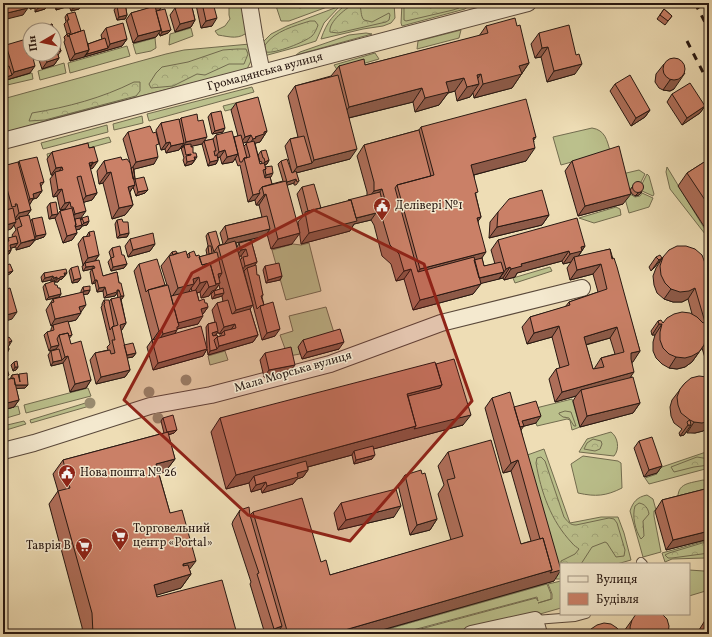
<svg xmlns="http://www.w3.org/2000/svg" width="712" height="637" viewBox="0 0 712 637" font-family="Vollkorn,serif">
<defs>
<pattern id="forest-crowns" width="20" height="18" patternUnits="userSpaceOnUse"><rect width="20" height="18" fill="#bbc08c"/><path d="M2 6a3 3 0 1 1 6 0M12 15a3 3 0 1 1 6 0" fill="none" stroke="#a1a478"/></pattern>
</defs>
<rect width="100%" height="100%" fill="#eeddb5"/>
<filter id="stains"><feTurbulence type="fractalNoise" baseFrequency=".005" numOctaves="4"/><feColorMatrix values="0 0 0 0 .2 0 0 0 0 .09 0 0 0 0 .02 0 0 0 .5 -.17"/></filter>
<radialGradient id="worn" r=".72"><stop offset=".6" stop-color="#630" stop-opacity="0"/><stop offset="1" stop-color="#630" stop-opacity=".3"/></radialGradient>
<path fill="#bbc08c" stroke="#726c4f" d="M 229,3 L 244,3 L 249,31 C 239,40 231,37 218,35 L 215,31 L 225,26 L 230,19 L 229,15 Z
M 275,3 L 338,3 L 289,21 L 281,21 Z
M 348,3 L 394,3 L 395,18 L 391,23 L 383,26 L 363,29 L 321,39 C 327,21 334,14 348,3 Z
M 402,3 L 428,3 L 429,5 L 444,3 L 470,3 L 470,5 L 465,9 L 402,26 L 401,23 Z
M 340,6 L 324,23 L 316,41 L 297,47 L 264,56 L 261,44 L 271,34 L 287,26 Z
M 191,28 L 193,36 L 169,45 L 170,34 Z
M 461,30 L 459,38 L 417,49 L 418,41 Z
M 366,33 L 372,34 L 296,55 L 300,52 L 349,35 Z
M 155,38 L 156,48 L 151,51 L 136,54 L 133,44 Z
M 250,44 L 252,59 L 247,69 L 66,115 L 3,133 L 3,99 L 166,54 L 184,50 Z
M 127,46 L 130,56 L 70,73 L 68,63 Z
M 375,53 L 379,59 L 338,71 L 334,65 Z
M 64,63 L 66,73 L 40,80 L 38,71 Z
M 32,73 L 33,79 L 3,86 L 3,81 Z
M 252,87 L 254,92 L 149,121 L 147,114 Z
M 255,98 L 256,103 L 225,111 L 223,106 Z
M 142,116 L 143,123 L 114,130 L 113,124 Z
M 107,125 L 108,132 L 43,149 L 41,143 Z
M 592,128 C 605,130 607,140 610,151 L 561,165 L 553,137 Z
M 109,137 L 111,142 L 48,159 L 47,154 Z
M 667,167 L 709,236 L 709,239 L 670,189 L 666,172 Z
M 639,170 L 645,174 L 639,186 C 635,184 632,186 630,190 L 630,191 L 623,193 L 618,175 Z
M 647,174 L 649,176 L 654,194 L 653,196 L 642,191 L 641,186 Z
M 642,193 L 653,198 L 649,207 L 629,213 L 624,195 L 630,194 L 635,197 L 640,196 Z
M 616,207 L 620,209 L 621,215 L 594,223 L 579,218 Z
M 309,243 L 321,291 L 286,300 L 272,250 L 293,244 L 301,245 Z
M 550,267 L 552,271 L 515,283 L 513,278 Z
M 326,307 L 335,336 L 299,347 L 300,354 L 289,356 L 287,354 L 280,335 L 293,331 L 289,316 Z
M 225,351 L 228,360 L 210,365 L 208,356 Z
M 88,388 L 91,396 L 26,413 L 24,405 Z
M 572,399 L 580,427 L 572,430 L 570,420 L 567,419 L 537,426 L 532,409 Z
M 92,401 L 93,405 L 31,423 L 30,420 Z
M 18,406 L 20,414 L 3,419 L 3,410 Z
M 24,421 L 26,424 L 3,431 L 3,426 Z
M 611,432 C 618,437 620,449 614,456 L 579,452 L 587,439 Z
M 544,449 L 570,523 L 601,517 L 618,517 L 624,533 L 631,560 L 617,564 L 561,564 L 561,579 L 556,579 L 519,458 Z
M 709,451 L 709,468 L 649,484 L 645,478 L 657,474 L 656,469 Z
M 583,456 L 618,461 L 621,463 L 622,488 C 606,496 596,497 578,493 L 571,464 Z
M 703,480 L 709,481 L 709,496 L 678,504 C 676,483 686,484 703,480 Z
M 647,495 L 653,499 L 656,510 L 654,511 L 654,516 L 661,552 L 643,557 L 630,511 C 633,502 637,497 647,495 Z
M 709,540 L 709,557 L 705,558 L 672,559 L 665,562 L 662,553 Z
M 709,569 L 709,590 L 689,596 L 689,570 L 704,571 Z
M 561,581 L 561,608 L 540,614 L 441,634 L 402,634 L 536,598 L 538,601 L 537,597 L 398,634 L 371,634 L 547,584 L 551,594 L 551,599 L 538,603 L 552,599 L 552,594 L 548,584 Z"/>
<path fill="url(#forest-crowns)" stroke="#726c4f" d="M 289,3 L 329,3 L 314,4 L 300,8 Z
M 356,3 L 359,4 C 362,9 360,16 364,20 L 372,22 L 389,13 L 390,15 L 389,20 L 386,22 L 338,33 L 330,32 C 328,22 347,7 356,3 Z
M 408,3 L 425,3 L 430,8 L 451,3 L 459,3 L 461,5 L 459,8 L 453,10 L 406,21 L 404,20 L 404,8 Z
M 310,21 L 315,21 L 318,25 C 317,28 315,33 312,36 C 305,42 275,54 266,52 L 265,45 C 275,31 294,26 310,21 Z
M 237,49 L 246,49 L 248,54 L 244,64 L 229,64 L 205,75 L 197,74 L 173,86 L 151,88 L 149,84 L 156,73 L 162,67 L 188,62 L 223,50 Z
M 134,82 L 140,82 L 140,91 L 136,96 L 45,120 L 29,121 L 32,113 C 68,107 102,98 134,82 Z
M 565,411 L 571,412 L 576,426 L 574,426 L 569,418 L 563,417 L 559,414 L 559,413 Z
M 593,439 L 601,441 L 602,444 L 600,449 L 595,451 L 584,449 L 587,443 Z
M 541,457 L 545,461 L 564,517 C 568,522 570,525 576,525 L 609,518 L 614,519 L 617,523 L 625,550 L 624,556 L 616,557 L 607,543 L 605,542 L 592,547 L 581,564 L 561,565 L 561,561 L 575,554 L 579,549 C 577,547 574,546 572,543 C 551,521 541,492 536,463 L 537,458 Z
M 697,457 L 709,459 L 709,465 L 694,467 L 674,472 L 671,467 Z
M 639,503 C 645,504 648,508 649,514 L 643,521 L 644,536 L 641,539 C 635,530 632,516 635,506 Z
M 709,541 L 709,553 L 672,558 L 668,558 L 665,555 L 669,553 Z"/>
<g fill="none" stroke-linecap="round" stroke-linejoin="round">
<g stroke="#5a493b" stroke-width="10">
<path id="lane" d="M 641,562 L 643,564
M 535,620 L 575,617 L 586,614"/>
</g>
<g stroke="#5a493b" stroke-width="18">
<path id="street" d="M 249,3 L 255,40 L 262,73
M 3,141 L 528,3
M 3,451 L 34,443 L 150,406 L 211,395 L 330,364 L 441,323 L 582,288
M 471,634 L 535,620 L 539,634"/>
</g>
<use href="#lane" stroke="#f4e9cf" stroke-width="8"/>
<use href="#street" stroke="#f4e9cf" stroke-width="16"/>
<path stroke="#281812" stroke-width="3" stroke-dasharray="7 7" stroke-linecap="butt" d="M 695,3 L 709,30
M 687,41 L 709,84"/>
</g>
<g fill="#998c70">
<circle cx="186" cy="380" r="5.5"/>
<circle cx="149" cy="392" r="5.5"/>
<circle cx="90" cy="403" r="5.5"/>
<circle cx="158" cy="418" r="5.5"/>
</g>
<path fill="#ae6e59" stroke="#281812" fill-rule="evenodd" d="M 28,3 L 47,3 L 47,6 L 45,9 L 35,12 L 35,8 L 30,9 Z
M 54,3 L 81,3 L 79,9 L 71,11 L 69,6 L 56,10 Z
M 117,3 L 126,3 L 125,3 L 127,15 L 125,19 L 117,20 L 114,10 L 116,7 L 116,4 Z
M 138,3 L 162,3 L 163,5 L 159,11 L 171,30 L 168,33 L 160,36 L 159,33 L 156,37 L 133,43 L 126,20 L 131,13 L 146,9 L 145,5 L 139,6 Z
M 179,3 L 191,3 L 195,20 L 191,27 L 175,32 L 170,15 L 175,8 L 178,7 L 177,5 Z
M 197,3 L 213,3 L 212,26 L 201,28 L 196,5 Z
M 664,9 L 672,16 L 665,25 L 657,19 Z
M 67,14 L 81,31 L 88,44 L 102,39 L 101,35 L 106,28 L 127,39 L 122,46 L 70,61 L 64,42 L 65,40 L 64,37 L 67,34 L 64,24 L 66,22 L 65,17 Z
M 52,24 L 61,51 L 58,55 L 59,58 L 54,65 L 42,69 L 37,54 L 54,54 L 54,30 L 35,30 Z
M 486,26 L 517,26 L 529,63 L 512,88 L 474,98 L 473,93 L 470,97 L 457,101 L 455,91 L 448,93 L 439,105 L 415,112 L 413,102 L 349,118 L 350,159 L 296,173 L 299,181 L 296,185 L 294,185 L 294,183 L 287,185 L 292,244 L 271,249 L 267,234 L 265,236 L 236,243 L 237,247 L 239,243 L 251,240 L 257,262 L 254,266 L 263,295 L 262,297 L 264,305 L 275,336 L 262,340 L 244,271 L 243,272 L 250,309 L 258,335 L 253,342 L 208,355 L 207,349 L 203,356 L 153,370 L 147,347 L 152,340 L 134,271 L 139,264 L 165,285 L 167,285 L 161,266 L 172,252 L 187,255 L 189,253 L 199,257 L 207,255 L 206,250 L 208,246 L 206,236 L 208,233 L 220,245 L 223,244 L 220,233 L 225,226 L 262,217 L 259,205 L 256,205 L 255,200 L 248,202 L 240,165 L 238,166 L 235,158 L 233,162 L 222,164 L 220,157 L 218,158 L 218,160 L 216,164 L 208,166 L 202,144 L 191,146 L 195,160 L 192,164 L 185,166 L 183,160 L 184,158 L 181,148 L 179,150 L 166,153 L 165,149 L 161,150 L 156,130 L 161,123 L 179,120 L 181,118 L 198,121 L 204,141 L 213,139 L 216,135 L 234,137 L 238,136 L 231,110 L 236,103 L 267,131 L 260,142 L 255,143 L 260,164 L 262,163 L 261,161 L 260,162 L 258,155 L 261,151 L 269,160 L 267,164 L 265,165 L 265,167 L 271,177 L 270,177 L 272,184 L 283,181 L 278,164 L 281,161 L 292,173 L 285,146 L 290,139 L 298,137 L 288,96 L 295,86 L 331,76 L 339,66 L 365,65 L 479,36 ZM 247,142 L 247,143 L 244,146 L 243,143 ZM 239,256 L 241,256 L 242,258 L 240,260 ZM 219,285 L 220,289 L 214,291 L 211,294 L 212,299 L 222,296 L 223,302 L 217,303 L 212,310 L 215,322 L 208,324 L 206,327 L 207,348 L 175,334 L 177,329 L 198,324 L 202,314 L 203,314 L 208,307 L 205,303 L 199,301 L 197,293 L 200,292 L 201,298 L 209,296 L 212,291 L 215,290 ZM 191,288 L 192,291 L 188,292 ZM 218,332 L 219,334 L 222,333 L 220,336 L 218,337 L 213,336 L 216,335 Z
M 539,33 L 575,74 L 547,82 L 541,57 L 535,58 L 531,44 Z
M 6,45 L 30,73 L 3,81 L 3,68 L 6,67 L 3,58 L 3,50 Z
M 664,64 L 674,89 L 670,91 L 663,90 L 659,88 L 655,82 L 656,74 Z
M 615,84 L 650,110 L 645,117 L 631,126 L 610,91 Z
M 672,94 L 705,106 L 700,113 L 682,125 L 667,102 Z
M 211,113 L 223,132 L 212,134 L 208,117 Z
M 421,127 L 534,141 L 526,161 L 474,175 L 476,196 L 481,217 L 478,221 L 482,258 L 484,266 L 495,264 L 491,250 L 498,240 L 585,246 L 578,257 L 610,249 L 640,351 L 632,362 L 631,377 L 640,403 L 633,413 L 580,427 L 573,401 L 576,396 L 555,402 L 549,379 L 556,369 L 560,368 L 552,337 L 527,344 L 522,327 L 530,317 L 565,307 L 569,302 L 598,292 L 593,274 L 570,280 L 567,268 L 571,262 L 563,264 L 562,261 L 517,273 L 515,277 L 504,280 L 503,278 L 481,283 L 473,294 L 413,310 L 404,279 L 396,281 L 391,264 L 382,256 L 374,225 L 371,220 L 354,224 L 350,231 L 301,244 L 298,222 L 303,216 L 297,194 L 302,187 L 321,208 L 367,196 L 367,192 L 357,156 L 364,145 L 419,130 ZM 610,338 L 615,354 L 601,358 L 594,369 L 593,369 L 586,345 Z
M 128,132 L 156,148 L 154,164 L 134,169 L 135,179 L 148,190 L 145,193 L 136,196 L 133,187 L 130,192 L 133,205 L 125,215 L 112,219 L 103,183 L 99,184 L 97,171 L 104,161 L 122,160 L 130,163 L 123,139 Z
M 94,147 L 93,168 L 90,169 L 97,193 L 92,200 L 84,202 L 81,218 L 81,220 L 82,218 L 89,221 L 87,225 L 82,226 L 80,229 L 76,230 L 77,233 L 72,240 L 63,243 L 55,218 L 49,219 L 47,207 L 50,203 L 58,214 L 60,211 L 65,210 L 65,209 L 60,210 L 57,196 L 53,197 L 50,179 L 53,175 L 51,175 L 47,159 L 52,152 L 89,148 Z
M 709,159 L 709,234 L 678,186 L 687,173 Z
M 19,161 L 44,182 L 41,186 L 42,191 L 37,198 L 33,199 L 29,205 L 31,210 L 27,215 L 30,222 L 32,219 L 44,237 L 35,240 L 30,246 L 16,250 L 16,247 L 11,248 L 11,250 L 9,254 L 6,242 L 8,238 L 13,237 L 12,235 L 16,230 L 14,225 L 11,229 L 4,202 L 3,203 L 3,166 L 18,163 Z
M 572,161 L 623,204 L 578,216 L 565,171 Z
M 635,183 L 642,192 L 639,195 L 635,196 L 632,194 L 630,190 Z
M 498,212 L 549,215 L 542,225 L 489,238 L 490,222 Z
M 117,220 L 129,233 L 127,237 L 117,238 L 115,224 Z
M 89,232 L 99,255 L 95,261 L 103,276 L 117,272 L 122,299 L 121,299 L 126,323 L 121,330 L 124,345 L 136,353 L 133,357 L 127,358 L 130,370 L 125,377 L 96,384 L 90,360 L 95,353 L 108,350 L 107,347 L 110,344 L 101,307 L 102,306 L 102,304 L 104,300 L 109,302 L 111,299 L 118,298 L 117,293 L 115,296 L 104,298 L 103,291 L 97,292 L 95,283 L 92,284 L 90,272 L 92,269 L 83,271 L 82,266 L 84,265 L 83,265 L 78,244 L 83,237 L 86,237 Z
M 130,239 L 155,244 L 150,251 L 128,257 L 125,246 Z
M 112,248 L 122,255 L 127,264 L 124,268 L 111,271 L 108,262 L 111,258 L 109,252 Z
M 656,257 L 662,258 L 654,268 L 651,271 L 649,267 Z
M 663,257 L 709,278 L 709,371 L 702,348 L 692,362 L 685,367 L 677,369 L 669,368 L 662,364 L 656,358 L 653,351 L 653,342 L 655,335 L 652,335 L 651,331 L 658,321 L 663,323 L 692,314 L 688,299 L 682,302 L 673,302 L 664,299 L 657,293 L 654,285 L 653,276 L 656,268 Z
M 265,266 L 282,276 L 280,280 L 266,283 L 263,270 Z
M 71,268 L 81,278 L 78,282 L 72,283 L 69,271 Z
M 44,273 L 67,273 L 62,279 L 59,280 L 58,282 L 55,282 L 54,281 L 51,282 L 51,280 L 42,282 L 41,277 Z
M 45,284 L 55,285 L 58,288 L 61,294 L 59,297 L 46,300 L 43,287 Z
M 83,287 L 90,290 L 88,294 L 83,294 L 81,312 L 76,320 L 68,322 L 72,335 L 69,339 L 71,344 L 91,380 L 86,388 L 70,392 L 63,363 L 51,366 L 48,355 L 51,351 L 56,350 L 56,349 L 49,351 L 44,335 L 47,332 L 51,331 L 51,329 L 53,325 L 51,326 L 46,310 L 53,299 L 81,293 L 81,291 Z
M 4,340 L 12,341 L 8,347 L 9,349 L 7,353 L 3,355 L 3,341 Z
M 303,340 L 339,349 L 302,359 L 298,347 Z
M 265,353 L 290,372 L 264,377 L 260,360 Z
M 14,362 L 18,367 L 16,370 L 13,371 L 11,365 Z
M 19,374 L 25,388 L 16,388 L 19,400 L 14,407 L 3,410 L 3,384 L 5,380 L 10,379 L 12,375 L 18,375 Z
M 709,378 L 709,427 L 703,431 L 695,433 L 686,432 L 684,435 L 680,436 L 679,433 L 682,429 L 674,423 L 671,416 L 670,407 L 672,400 L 685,383 Z
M 492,398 L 514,407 L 536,423 L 524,426 L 521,430 L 554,581 L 368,634 L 265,634 L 250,584 L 251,582 L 232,524 L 233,521 L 240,510 L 250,515 L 253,512 L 321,562 L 330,575 L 451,540 L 438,494 L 444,485 L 438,466 L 448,452 L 521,544 L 531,541 L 511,471 L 503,473 L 485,408 Z
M 163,418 L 177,430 L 174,433 L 168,435 L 175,459 L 165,472 L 159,474 L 170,513 L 191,574 L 181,588 L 156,595 L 157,597 L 237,634 L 83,634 L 82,627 L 49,504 L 58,491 L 53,474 L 63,460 L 164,433 L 161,421 Z
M 220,418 L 463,425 L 373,449 L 372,459 L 354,464 L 352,455 L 308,467 L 308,470 L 303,477 L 297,479 L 293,484 L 262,493 L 261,489 L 251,492 L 249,483 L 226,489 L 211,432 Z
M 639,441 L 662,466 L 657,473 L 644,477 L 634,448 Z
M 405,475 L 437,519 L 430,530 L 410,535 L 398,485 Z
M 709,488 L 709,539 L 666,550 L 655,511 L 662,500 Z
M 341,503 L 394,517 L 338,530 L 334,513 Z
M 709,614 L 709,634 L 700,634 L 699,630 Z
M 632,620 L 668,634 L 624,634 L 624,631 Z"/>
<path fill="#8d5a48" stroke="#281812" d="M 72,3 L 69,6 L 56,10 L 58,6 Z
M 141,3 L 146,3 L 145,5 L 139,6 Z
M 151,3 L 155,3 L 151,8 L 146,10 Z
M 37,5 L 35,8 L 30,9 L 32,6 Z
M 163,5 L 158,12 L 152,13 L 157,6 Z
M 47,6 L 45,9 L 35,12 L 38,8 Z
M 81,6 L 79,9 L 71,11 L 73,8 Z
M 28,8 L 23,15 L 3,20 L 3,14 Z
M 127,15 L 125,19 L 117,20 L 119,17 Z
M 217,18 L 212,26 L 201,28 L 206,21 Z
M 195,20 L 191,27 L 175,32 L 180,24 Z
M 161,30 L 156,37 L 133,43 L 138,36 Z
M 171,30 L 168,33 L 160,36 L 162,32 Z
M 127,39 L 122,46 L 84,57 L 87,54 L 108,48 L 110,44 Z
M 548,47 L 541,57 L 535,58 L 542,48 Z
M 89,50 L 84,57 L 70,61 L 75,54 Z
M 59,58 L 54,65 L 42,69 L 47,62 Z
M 529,63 L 512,88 L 474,98 L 483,84 L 519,66 Z
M 582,64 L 575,74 L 547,82 L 554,71 Z
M 35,66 L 30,73 L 3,81 L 4,78 L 12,75 L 14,72 Z
M 685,73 L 674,89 L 670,91 L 663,90 L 670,80 Z
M 481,74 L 472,86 L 479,84 L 470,97 L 457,101 L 467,87 L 477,75 Z
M 464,78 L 455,91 L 448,93 L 439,105 L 415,112 L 425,98 L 446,82 Z
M 422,88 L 413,102 L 340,120 L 349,107 Z
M 705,106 L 700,113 L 682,125 L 687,118 Z
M 650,110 L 645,117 L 631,126 L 636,118 Z
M 225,128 L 223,132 L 212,134 L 215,131 Z
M 267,131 L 260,142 L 252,144 L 248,146 L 253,139 L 264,132 Z
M 251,135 L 247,142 L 240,144 L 245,137 Z
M 207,137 L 202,144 L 184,148 L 184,145 L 181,149 L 186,142 Z
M 536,137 L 527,150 L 535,148 L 526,161 L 462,178 L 471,165 L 533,138 Z
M 170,142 L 165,149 L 161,150 L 166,143 Z
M 184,143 L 179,150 L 166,153 L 171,146 Z
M 357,149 L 350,159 L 292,174 L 297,167 L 312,163 L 314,160 Z
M 225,150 L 220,157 L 214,159 L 219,152 Z
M 238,154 L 233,162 L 222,164 L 227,157 Z
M 158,157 L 154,164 L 131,170 L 136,162 Z
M 194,157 L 197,157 L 192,164 L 185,166 L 187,162 Z
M 218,160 L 216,164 L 208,166 L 210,162 Z
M 269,160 L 267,164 L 262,165 L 265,162 Z
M 98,161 L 93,168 L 89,170 L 93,163 Z
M 93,162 L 88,169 L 89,163 Z
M 62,167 L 57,174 L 55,172 L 53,175 L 51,175 L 56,168 Z
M 111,172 L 103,183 L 99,184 L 107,173 Z
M 273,173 L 271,177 L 264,179 L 266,175 Z
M 296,179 L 294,183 L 285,186 L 287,182 Z
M 135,185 L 127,195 L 128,187 Z
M 62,189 L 57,196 L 53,197 L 58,190 Z
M 382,189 L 375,199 L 366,201 L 374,191 Z
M 148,190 L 145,193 L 136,196 L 138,192 Z
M 42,191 L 37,198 L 33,199 L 29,206 L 25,207 L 33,194 Z
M 642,192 L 639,195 L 635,196 L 638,193 Z
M 97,193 L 92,200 L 81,203 L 86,196 Z
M 260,193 L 255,200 L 248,202 L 253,195 Z
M 266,194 L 259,205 L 256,205 L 264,195 Z
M 631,194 L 623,204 L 578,216 L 585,206 Z
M 70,202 L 65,209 L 60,210 L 65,203 Z
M 133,205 L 125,215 L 112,219 L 119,208 Z
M 31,210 L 26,217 L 19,217 L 18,219 L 14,220 L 19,213 Z
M 86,211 L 81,218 L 70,221 L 75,214 Z
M 376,213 L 371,220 L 354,224 L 350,231 L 301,244 L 309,233 L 353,219 Z
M 58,214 L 55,218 L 49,219 L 52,215 Z
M 549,215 L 542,225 L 489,238 L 497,227 Z
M 481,217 L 472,230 L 477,218 Z
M 89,221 L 87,225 L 82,226 L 80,229 L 72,231 L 75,225 L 82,225 L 84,223 Z
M 16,222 L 11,229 L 3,232 L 3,226 Z
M 270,229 L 265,236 L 223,246 L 228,239 Z
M 77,233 L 72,240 L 63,243 L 67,236 Z
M 129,233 L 127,237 L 117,238 L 120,235 Z
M 300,233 L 292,244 L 271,249 L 278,239 Z
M 46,234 L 44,237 L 35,240 L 30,246 L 16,250 L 21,243 L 34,240 L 36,236 Z
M 18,243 L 15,247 L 8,249 L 10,245 Z
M 155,244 L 150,251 L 128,257 L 133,250 Z
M 585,246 L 575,261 L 574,257 L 571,262 L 563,264 L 570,254 L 581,247 Z
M 246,249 L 241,256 L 236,257 L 241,250 Z
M 11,250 L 9,254 L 3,255 L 3,253 Z
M 569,251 L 562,261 L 517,273 L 515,277 L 504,280 L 511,269 L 521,264 Z
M 486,252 L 477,265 L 414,278 L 420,269 Z
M 99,255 L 94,262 L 85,263 L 83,265 L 88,258 Z
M 662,258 L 654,268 L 651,271 L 659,260 Z
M 257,262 L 252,269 L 247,268 L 244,271 L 240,273 L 245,266 Z
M 127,264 L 124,268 L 111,271 L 113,267 Z
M 601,264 L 593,274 L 570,280 L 577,270 Z
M 94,266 L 92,269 L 83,271 L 86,267 Z
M 510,267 L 503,278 L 499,279 L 506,269 Z
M 411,269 L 404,279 L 396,281 L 404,271 Z
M 13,271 L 10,274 L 3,277 L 3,274 Z
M 504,272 L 499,279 L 471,286 L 476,279 Z
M 64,273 L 67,273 L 62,279 L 59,280 L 58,282 L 55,282 L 57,279 Z
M 222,273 L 218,280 L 218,274 Z
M 53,276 L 51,280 L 42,282 L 45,278 Z
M 282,276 L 280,280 L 266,283 L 268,280 Z
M 57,277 L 54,281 L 51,282 L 54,278 Z
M 199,277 L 187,294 L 171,298 L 178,288 L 193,279 Z
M 81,278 L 78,282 L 72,283 L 74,280 Z
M 95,280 L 97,280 L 95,283 L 92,284 Z
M 207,281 L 200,292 L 193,294 L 200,283 Z
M 220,283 L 215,290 L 212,291 L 209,296 L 201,298 L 209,287 L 213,285 Z
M 481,284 L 473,294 L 413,310 L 420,300 Z
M 105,287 L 103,291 L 97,292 L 99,288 Z
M 695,288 L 688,299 L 682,302 L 673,302 L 664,299 L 671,289 Z
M 90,290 L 88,294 L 81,295 L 84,291 Z
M 117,290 L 119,290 L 115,296 L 104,298 L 107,295 Z
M 224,293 L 222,296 L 212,299 L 215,295 Z
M 61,294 L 59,297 L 46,300 L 49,297 Z
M 121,296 L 124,296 L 122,299 L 118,300 Z
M 86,305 L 81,312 L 74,314 L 79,307 Z
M 253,305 L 245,316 L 228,320 L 236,310 Z
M 208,307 L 203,314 L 196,316 L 201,309 Z
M 17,312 L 12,319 L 3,322 L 3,316 Z
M 81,313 L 76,320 L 51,326 L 55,319 Z
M 203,316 L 198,324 L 177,329 L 176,331 L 177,330 L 170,341 L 156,344 L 163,334 L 177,323 Z
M 126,323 L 122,330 L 115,332 L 120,325 Z
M 235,324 L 230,331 L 224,331 L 222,333 L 219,334 L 224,327 Z
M 659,324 L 662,324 L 655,335 L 652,335 Z
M 559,326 L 552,337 L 527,344 L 534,333 Z
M 617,327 L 610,338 L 577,347 L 584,337 Z
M 280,329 L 275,336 L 262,340 L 267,333 Z
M 162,330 L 155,341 L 152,341 L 159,331 Z
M 218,331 L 216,335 L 210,337 L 212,333 Z
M 258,335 L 253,342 L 208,355 L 210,351 L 217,349 L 219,346 Z
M 706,337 L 709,337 L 702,347 Z
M 344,342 L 339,349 L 302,359 L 307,352 Z
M 59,345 L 56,349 L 49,351 L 51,347 Z
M 704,345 L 692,362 L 685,367 L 677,369 L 669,368 L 676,357 Z
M 9,349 L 7,353 L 3,355 L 5,351 Z
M 207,349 L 203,356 L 153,370 L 158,363 Z
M 640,351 L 633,362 L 624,364 L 631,353 Z
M 136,353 L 133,357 L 121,359 L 124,356 Z
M 68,356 L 63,363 L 51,366 L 53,362 L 62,360 L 65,357 Z
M 295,365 L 290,372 L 264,377 L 269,370 Z
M 15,367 L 18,367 L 16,370 L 13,371 Z
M 130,370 L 125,377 L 96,384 L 101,377 Z
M 634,372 L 627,382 L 581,390 L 576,396 L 555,402 L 562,392 Z
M 9,375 L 6,378 L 3,379 L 4,376 Z
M 91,380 L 86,388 L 70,392 L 75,384 Z
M 13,385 L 28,385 L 25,388 L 11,389 Z
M 442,385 L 433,398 L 407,405 L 407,394 Z
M 19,400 L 14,407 L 3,410 L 3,404 Z
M 640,403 L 633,413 L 580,427 L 587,416 Z
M 471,415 L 463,425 L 407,440 L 355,454 L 354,451 L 352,455 L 255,481 L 254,476 L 249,483 L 226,489 L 236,475 L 416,426 Z
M 541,416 L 536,423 L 517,428 L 522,421 Z
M 709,421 L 709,427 L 703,431 L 695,433 L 687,433 L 694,422 Z
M 688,425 L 691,425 L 684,435 L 680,436 Z
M 177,430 L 174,433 L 164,436 L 167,432 Z
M 375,455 L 372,459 L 354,464 L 356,460 Z
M 175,459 L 165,472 L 147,477 L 156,464 Z
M 518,460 L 511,471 L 503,473 L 511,463 Z
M 662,466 L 657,473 L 644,477 L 649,470 Z
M 308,470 L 303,477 L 297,479 L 293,484 L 262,493 L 267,486 L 297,473 Z
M 266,482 L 261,489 L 251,492 L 256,485 Z
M 401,506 L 394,517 L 338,530 L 346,520 Z
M 437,519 L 430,530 L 410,535 L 417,525 Z
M 709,531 L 709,539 L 666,550 L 673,540 Z
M 196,561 L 186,574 L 183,564 Z
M 552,570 L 561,570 L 554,581 L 368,634 L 331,634 Z
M 191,574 L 181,588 L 144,599 L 154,585 Z
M 282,626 L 277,634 L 270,634 L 274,629 Z"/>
<path fill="#ca8067" stroke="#281812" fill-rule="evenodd" d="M 3,3 L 26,3 L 28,8 L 3,14 Z
M 32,3 L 47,3 L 47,6 L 38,8 L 37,5 L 32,6 Z
M 57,3 L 71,3 L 58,6 Z
M 72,3 L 81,3 L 81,6 L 73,8 Z
M 119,3 L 125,3 L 127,15 L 119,17 L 117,6 L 119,6 Z
M 156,3 L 162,3 L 163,5 L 157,6 Z
M 183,3 L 191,3 L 195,20 L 180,24 L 175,8 L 184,6 Z
M 202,3 L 213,3 L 217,18 L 206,21 Z
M 155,6 L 161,30 L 138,36 L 131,13 Z
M 165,9 L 171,30 L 162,32 L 156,11 Z
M 664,9 L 672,16 L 668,21 L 660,15 Z
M 75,12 L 81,31 L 69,35 L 68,37 L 67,34 L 71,33 L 67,20 L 69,20 L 67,14 Z
M 515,18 L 517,26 L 520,25 L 529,63 L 519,66 L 522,74 L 483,84 L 481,74 L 477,75 L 479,84 L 467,87 L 464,78 L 446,82 L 449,92 L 425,98 L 422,88 L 349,107 L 339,66 L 364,59 L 365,65 L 488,33 L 486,26 Z
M 123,23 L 127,39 L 110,44 L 106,28 Z
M 52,24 L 61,51 L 57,52 L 59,58 L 47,62 L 44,54 L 54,54 L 54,30 L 36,30 Z
M 569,25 L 576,55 L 579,54 L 582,64 L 554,71 L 548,47 L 542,48 L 539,33 Z
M 84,30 L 89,50 L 75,54 L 69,35 Z
M 105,38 L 108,48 L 87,54 L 89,50 L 88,44 Z
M 23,40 L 27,54 L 30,53 L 30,54 L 32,54 L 35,66 L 14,72 L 6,45 Z
M663 69a11 11 0 1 1 22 0a11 11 0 1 1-22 0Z
M 9,66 L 12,75 L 4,78 L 3,68 Z
M 338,75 L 357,149 L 314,160 L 295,86 Z
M 630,75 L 650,110 L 636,118 L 615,84 Z
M 690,83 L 705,106 L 687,118 L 672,94 Z
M 258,97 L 267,131 L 264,132 L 264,134 L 255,137 L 256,138 L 253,139 L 251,135 L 245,137 L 236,103 Z
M 526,99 L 536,137 L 533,138 L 535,148 L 471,165 L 478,192 L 475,193 L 481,217 L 477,218 L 486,252 L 420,269 L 397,185 L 434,175 L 421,127 Z
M 221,111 L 225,128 L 215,131 L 211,113 Z
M 197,114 L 198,121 L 203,120 L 207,137 L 186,142 L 181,118 Z
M 179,119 L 184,143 L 171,146 L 170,142 L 166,143 L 161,123 Z
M 150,126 L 153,133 L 156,132 L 159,144 L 156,145 L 158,157 L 136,162 L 128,132 Z
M 419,130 L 431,176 L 397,185 L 395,188 L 418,272 L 474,257 L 481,284 L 420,300 L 411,269 L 404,271 L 399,254 L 390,245 L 381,214 L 378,210 L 387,207 L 382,189 L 374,191 L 374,182 L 364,145 Z
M 232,131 L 238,154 L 227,157 L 225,150 L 219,152 L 216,135 Z
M 241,135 L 247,158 L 244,158 L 242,162 L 240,162 L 234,137 Z
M 304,136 L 312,163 L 297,167 L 290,139 Z
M 213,139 L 216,151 L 214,151 L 215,156 L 217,155 L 218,160 L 210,162 L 204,141 Z
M 254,141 L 260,164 L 264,163 L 266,169 L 263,170 L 265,178 L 270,177 L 272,184 L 262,187 L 259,191 L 260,193 L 253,195 L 244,158 L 250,157 L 246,143 Z
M 88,143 L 89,148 L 94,147 L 98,161 L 93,163 L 93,162 L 89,163 L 97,193 L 86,196 L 81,176 L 77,177 L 86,211 L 75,214 L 73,207 L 71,207 L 70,202 L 65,203 L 62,189 L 58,190 L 55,172 L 63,170 L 62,167 L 56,168 L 52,152 Z
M 191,144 L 191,147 L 193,147 L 193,153 L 196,153 L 197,157 L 194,157 L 195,160 L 187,162 L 186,156 L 191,155 L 191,154 L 186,155 L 184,145 Z
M 619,146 L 631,194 L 585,206 L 572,161 Z
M 266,150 L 269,160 L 265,162 L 264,158 L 263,158 L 261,151 Z
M 37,157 L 44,182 L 40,183 L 42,191 L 33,194 L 34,198 L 30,199 L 19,161 Z
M 121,157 L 122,160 L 127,159 L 130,163 L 135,185 L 128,187 L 133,205 L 119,208 L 111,172 L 107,173 L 104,161 Z
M 287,159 L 292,173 L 296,171 L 299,181 L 297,182 L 296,179 L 287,182 L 281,161 Z
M 709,159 L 709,206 L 687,173 Z
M 18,162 L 31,210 L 19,213 L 17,204 L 15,204 L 16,206 L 12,207 L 6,185 L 3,186 L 3,166 Z
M 272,166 L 273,173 L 266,175 L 265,170 L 266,169 L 265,167 Z
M 133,167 L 135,179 L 144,177 L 148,190 L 138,192 L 135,179 L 133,179 L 131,168 Z
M 286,181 L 300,233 L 278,239 L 266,194 L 264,195 L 262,187 Z
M632.5 187a5.5 5.5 0 1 1 11 0a5.5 5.5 0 1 1-11 0Z
M 314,184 L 321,208 L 308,211 L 302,187 Z
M 542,190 L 549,215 L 497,227 L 498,212 L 509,199 Z
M 380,192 L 384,208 L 378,210 L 376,213 L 356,218 L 351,200 L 348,200 Z
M 351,200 L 357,221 L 309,233 L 305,212 Z
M 56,202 L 58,214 L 52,215 L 50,203 Z
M 13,208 L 16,222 L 3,226 L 3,211 Z
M 72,208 L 76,225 L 75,225 L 77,233 L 67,236 L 60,211 Z
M 29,215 L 35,239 L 21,243 L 17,228 L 22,226 L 19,217 Z
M 88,216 L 89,221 L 84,223 L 82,218 Z
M 267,216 L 270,229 L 228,239 L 225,226 Z
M 42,217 L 46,234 L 36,236 L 32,219 Z
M 80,218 L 82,225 L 75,227 L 76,225 L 75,219 Z
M 577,218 L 585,246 L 581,247 L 582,251 L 570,254 L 569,251 L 521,264 L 522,266 L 511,269 L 510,267 L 506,269 L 498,240 Z
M 122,219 L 123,222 L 128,222 L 129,233 L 120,235 L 117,220 Z
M 94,231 L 99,255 L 88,258 L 83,237 L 90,236 L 89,232 Z
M 216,231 L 220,245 L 218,246 L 214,252 L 208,233 Z
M 153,233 L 155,244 L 133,250 L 130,239 Z
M 16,236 L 18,243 L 10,245 L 11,250 L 3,253 L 3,242 L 9,241 L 8,238 Z
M 251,240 L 257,262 L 245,266 L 243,257 L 248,256 L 246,249 L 241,250 L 239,243 Z
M 235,241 L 253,305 L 236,310 L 218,246 Z
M 120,246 L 122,255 L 124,255 L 127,264 L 113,267 L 111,258 L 114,257 L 112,248 Z
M 208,246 L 211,246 L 212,253 L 209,254 Z
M 677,246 L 686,246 L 695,249 L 702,255 L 705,263 L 706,272 L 705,276 L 709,278 L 709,337 L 706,337 L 704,345 L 699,352 L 692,356 L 685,358 L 676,357 L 669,354 L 663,348 L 660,340 L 660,332 L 662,324 L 659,324 L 658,321 L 661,320 L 663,323 L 667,318 L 674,314 L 682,312 L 690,313 L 697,317 L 703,323 L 705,322 L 695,288 L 689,291 L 680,292 L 671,289 L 665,283 L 661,275 L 660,266 L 663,257 L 669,250 Z
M 610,249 L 612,259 L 614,258 L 617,267 L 640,351 L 631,353 L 631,359 L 634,372 L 562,392 L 556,369 L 569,365 L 559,326 L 534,333 L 530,317 L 570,305 L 569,302 L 607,289 L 601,264 L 577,270 L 574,257 ZM 617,327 L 624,352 L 601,358 L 604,367 L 593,369 L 584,337 Z
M 176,251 L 177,253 L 173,255 L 172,252 Z
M 186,251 L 188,258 L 190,257 L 189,253 L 194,251 L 196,256 L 199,255 L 202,265 L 210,263 L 216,285 L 209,287 L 207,281 L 200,283 L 199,277 L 193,279 L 194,284 L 178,288 L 169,256 Z
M 217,252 L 222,273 L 218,274 L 220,283 L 216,284 L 210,263 L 202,265 L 199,257 Z
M 660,255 L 662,258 L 659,260 L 656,257 Z
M 482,258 L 484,266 L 501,262 L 504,272 L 479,278 L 474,260 Z
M 157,259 L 165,285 L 148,290 L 146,292 L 139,264 Z
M 99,260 L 103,276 L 117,272 L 119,283 L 121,283 L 124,296 L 121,296 L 119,290 L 117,290 L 117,292 L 107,295 L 105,287 L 99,288 L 97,280 L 95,280 L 92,269 L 95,268 L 94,266 L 86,267 L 85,263 Z
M 279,263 L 282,276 L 268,280 L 265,266 Z
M 10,264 L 13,271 L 3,274 L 3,266 Z
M 256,265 L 257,275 L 259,275 L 263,295 L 261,296 L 264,305 L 260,306 L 257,309 L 247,268 Z
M 78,266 L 81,278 L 74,280 L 71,268 Z
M 66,269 L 67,273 L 64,273 L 65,276 L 60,277 L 60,278 L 57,279 L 57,277 L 54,278 L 53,276 L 45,278 L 44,273 Z
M 54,281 L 55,285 L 57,285 L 58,288 L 60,288 L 61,294 L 49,297 L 45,284 Z
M 168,285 L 179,326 L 177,327 L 177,330 L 163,334 L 162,330 L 159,331 L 148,290 Z
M 90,286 L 90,290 L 84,291 L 83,287 Z
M 10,288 L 17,312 L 3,316 L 3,290 Z
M 223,288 L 224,293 L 215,295 L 214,291 Z
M 196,290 L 199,301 L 204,299 L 205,303 L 207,303 L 208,307 L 201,309 L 203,316 L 178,323 L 171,296 Z
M 83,292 L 86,305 L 79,307 L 81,313 L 55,319 L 51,303 L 54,302 L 53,299 Z
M 120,297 L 126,323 L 120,325 L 130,370 L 101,377 L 95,353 L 110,350 L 111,354 L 115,353 L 112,340 L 115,340 L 112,327 L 118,325 L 111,299 Z
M 104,300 L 109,300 L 114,326 L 112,327 L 110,330 L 104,304 L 105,303 Z
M 228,300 L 232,314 L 250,309 L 258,335 L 219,346 L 217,337 L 225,335 L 224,331 L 236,328 L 235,324 L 224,327 L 217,303 Z
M 273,302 L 280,329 L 267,333 L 260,306 Z
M 68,321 L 72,335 L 69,336 L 68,333 L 59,335 L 57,339 L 59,345 L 51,347 L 47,332 L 54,330 L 53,325 Z
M 216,322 L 218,331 L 212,333 L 213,336 L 217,335 L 218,337 L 217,337 L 214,340 L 217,349 L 210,351 L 208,324 Z
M 201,326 L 207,349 L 158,363 L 152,340 Z
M 340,329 L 344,342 L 307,352 L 303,340 Z
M 68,333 L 71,344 L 81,341 L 91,380 L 75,384 L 68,356 L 65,357 L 59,335 Z
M 9,337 L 12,341 L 9,342 L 10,344 L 8,347 L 9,349 L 5,351 L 3,343 L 5,342 L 4,340 Z
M 133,343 L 136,353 L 127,355 L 124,345 Z
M 291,347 L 295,365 L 269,370 L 265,353 Z
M 59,349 L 62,360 L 53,362 L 51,351 Z
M 454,359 L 471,415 L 414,429 L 416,426 L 408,396 L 440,388 L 442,385 L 436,364 Z
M 17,361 L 18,367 L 15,367 L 14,362 Z
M 435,362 L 442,385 L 407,394 L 416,426 L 236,475 L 220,418 Z
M 7,369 L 9,375 L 4,376 L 3,371 Z
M 27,373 L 28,385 L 15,385 L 14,378 L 12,379 L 12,375 L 18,374 L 20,382 L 19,374 Z
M 699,376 L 707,377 L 709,378 L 709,421 L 702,423 L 694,422 L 690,420 L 691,425 L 688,425 L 687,422 L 688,421 L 690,420 L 681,413 L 678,405 L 677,397 L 680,389 L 685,383 L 691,378 Z
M 633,377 L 640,403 L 587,416 L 581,390 Z
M 14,378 L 19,400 L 3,404 L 3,386 L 7,385 L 5,380 Z
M 510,392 L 561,570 L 550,573 L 552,570 L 543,538 L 540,539 L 518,460 L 511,463 L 492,398 Z
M 536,401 L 541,416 L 522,421 L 524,426 L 520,427 L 514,407 Z
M 173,415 L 177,430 L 167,432 L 163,418 Z
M 168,432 L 175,459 L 156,464 L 170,513 L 182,510 L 196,561 L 183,564 L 183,566 L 188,565 L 191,574 L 154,585 L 157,597 L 222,580 L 237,634 L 93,634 L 92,613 L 58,491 L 70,488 L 63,460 Z
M 652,437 L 662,466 L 649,470 L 639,441 Z
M 491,440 L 521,544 L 543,538 L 552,570 L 331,634 L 288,634 L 253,512 L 302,498 L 321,562 L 326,560 L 330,575 L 463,536 L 447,480 L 455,478 L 448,452 Z
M 373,446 L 375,455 L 356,460 L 354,451 Z
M 306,461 L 308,470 L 297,473 L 298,477 L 267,486 L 266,482 L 256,485 L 254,476 Z
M 421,470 L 422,474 L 425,473 L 437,519 L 417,525 L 405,475 Z
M 709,488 L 709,531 L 673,540 L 662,500 Z
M 396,489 L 401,506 L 346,520 L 341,503 Z
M 249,507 L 250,515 L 282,626 L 274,629 L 257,574 L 259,573 L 239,514 L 240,510 Z
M 636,614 L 662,614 L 667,619 L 669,626 L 668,634 L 631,634 L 630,627 L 632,620 Z
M 709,615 L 709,633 L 707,631 L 707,619 Z
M 604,623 L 611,624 L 617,628 L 622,634 L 588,634 L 591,629 L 597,625 Z"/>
<path fill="#8f2418" fill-opacity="0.2" stroke="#8f2418" stroke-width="3" stroke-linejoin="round" d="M 314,210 L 424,264 L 472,401 L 350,541 L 248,515 L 124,400 L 192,273 Z"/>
<defs>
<g id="civic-pin" transform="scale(0.9)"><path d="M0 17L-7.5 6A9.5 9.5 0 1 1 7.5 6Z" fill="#8f2418" stroke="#f4e9cf"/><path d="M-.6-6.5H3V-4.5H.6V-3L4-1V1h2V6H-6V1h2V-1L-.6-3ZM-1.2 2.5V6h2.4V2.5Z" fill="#fff"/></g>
<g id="supermarket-pin" transform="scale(0.9)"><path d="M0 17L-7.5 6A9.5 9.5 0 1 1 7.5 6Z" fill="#8f2418" stroke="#f4e9cf"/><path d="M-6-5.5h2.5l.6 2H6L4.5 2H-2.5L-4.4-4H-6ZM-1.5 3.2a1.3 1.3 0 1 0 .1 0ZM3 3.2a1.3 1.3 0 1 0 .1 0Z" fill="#fff"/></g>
</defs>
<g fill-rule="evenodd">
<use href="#civic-pin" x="382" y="206"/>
<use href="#civic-pin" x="67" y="473"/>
<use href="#supermarket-pin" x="120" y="536"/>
<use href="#supermarket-pin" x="84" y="546"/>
</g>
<g text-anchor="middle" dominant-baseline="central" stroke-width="3" stroke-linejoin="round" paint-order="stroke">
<g font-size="12" fill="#281812" stroke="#f4e9cf">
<text transform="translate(265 72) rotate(-15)">Громадянська вулиця</text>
<text transform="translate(293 372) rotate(-16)">Мала Морська вулиця</text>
</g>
<g font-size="12" fill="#281812" stroke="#f4e9cf" text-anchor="start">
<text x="395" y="206">Делівері №1</text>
<text x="80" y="473">Нова пошта № 26</text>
<text x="133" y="529">Торговельний<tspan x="133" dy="14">центр «Portal»</tspan></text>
<text x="71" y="546" text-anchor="end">Таврія В</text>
</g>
</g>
<rect width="712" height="637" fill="none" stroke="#eeddb5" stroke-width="16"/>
<rect x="4" y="4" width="704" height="629" fill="none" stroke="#281812" stroke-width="2"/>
<rect x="8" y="8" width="696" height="621" fill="none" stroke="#281812"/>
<rect x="560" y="563" width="130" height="52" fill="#f4e9cf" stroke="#a29583"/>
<rect x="568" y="576" width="20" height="6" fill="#f4e9cf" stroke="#a29583"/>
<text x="596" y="583" font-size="12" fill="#281812">Вулиця</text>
<rect x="568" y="593" width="20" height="12" fill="#ca8067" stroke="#a29583"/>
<text x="596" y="603" font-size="12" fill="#281812">Будівля</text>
<g transform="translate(42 42) rotate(261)"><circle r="19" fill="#f4e9cf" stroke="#a29583"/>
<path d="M0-3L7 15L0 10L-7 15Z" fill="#8f2418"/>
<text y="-6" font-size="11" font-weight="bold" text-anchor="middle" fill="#281812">Пн</text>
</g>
<rect width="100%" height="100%" filter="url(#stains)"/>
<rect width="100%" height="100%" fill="url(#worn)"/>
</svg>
